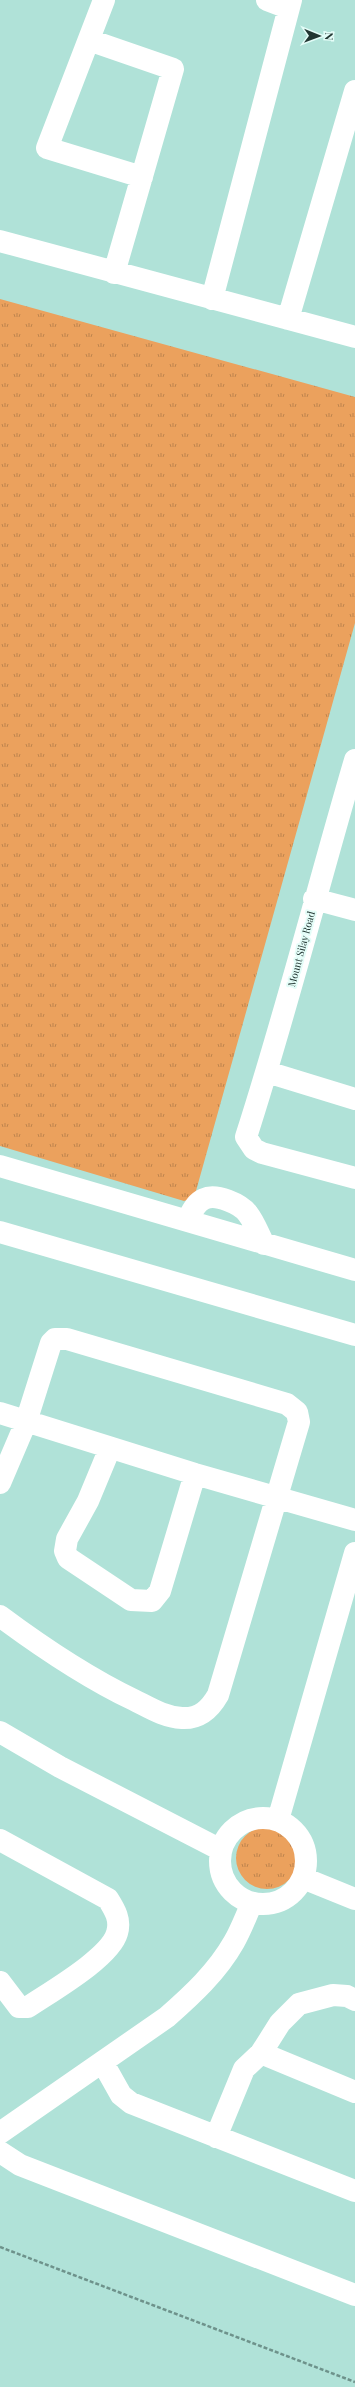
<svg xmlns="http://www.w3.org/2000/svg" width="355" height="2387" viewBox="0 0 355 2387" font-family="'Playfair Display',serif">
<defs>
<pattern id="grass-tufts" width="24" height="20" patternUnits="userSpaceOnUse"><rect width="24" height="20" fill="#eba15d"/><path d="M3 7l-1-3M5 7V3M7 7l1-3M15 17l-1-3M17 17v-4M19 17l1-3" fill="none" stroke="#be844d"/></pattern>
</defs>
<rect width="100%" height="100%" fill="#b0e2d8"/>
<path fill="url(#grass-tufts)" d="M 0,299 L 355,397 L 355,623 L 194,1198 L 184,1201 L 0,1146 Z
M236 1858a31 31 0 1 1 62 0a31 31 0 1 1-62 0Z"/>
<g fill="none" stroke-linecap="round" stroke-linejoin="round">
<path stroke="#6e928b" stroke-width="2.5" stroke-dasharray="4 2" stroke-linecap="butt" d="M 0,2247 L 355,2382"/>
<path stroke="#fff" stroke-width="22" d="M 104,0 L 47,148 L 142,177
M 267,0 L 288,8
M 89,40 L 173,69 L 114,273
M 0,241 L 355,337
M 212,299 L 291,0
M 288,319 L 355,91
M 355,760 C 318,886 286,1013 246,1137 L 254,1149 L 262,1153 L 355,1178
M 314,899 L 355,910
M 267,1072 L 355,1099
M 0,1166 L 355,1270
M 187,1220 C 192,1212 195,1203 204,1199 C 216,1193 241,1204 248,1214 C 255,1223 259,1235 264,1244
M 0,1232 L 355,1335
M 0,1413 L 195,1474 L 355,1520
M 110,1448 L 88,1501 L 67,1539 L 65,1551 L 68,1558 L 131,1600 L 152,1601 L 160,1591 L 195,1474
M 0,1483 L 26,1422 L 51,1343 L 55,1339 L 67,1339 L 287,1404 L 297,1412 L 299,1422 L 218,1695 C 210,1709 200,1719 182,1718 C 164,1717 150,1708 134,1700 C 86,1677 43,1648 0,1616
M 0,1732 L 60,1767 L 221,1850
M220 1861a43 43 0 1 1 86 0a43 43 0 1 1-86 0Z
M 278,1820 L 355,1553
M 0,1840 L 108,1899 C 115,1910 121,1920 117,1933 C 110,1958 50,1992 28,2007 L 19,2007 L 0,1982
M 303,1878 L 355,1899
M 261,2053 L 355,2092
M 103,2063 L 121,2095 L 131,2103 L 355,2191
M 0,2133 L 167,2017 C 192,1995 217,1972 234,1942 C 241,1930 246,1916 252,1903
M 216,2137 L 244,2069 L 261,2053 L 280,2023 L 299,2004 L 333,1995 L 347,1996 L 355,2000
M 0,2152 L 20,2165 L 355,2295"/>
</g>
<g text-anchor="middle" dominant-baseline="central" stroke-width="4" stroke-linejoin="round" paint-order="stroke">
<g font-size="10" fill="#223632" stroke="#e4fdf8">
<text transform="translate(301 949) rotate(-75)">Mount Silay Road</text>
</g>
</g>
<g transform="translate(319 36) rotate(91)" stroke="#e4fdf8" stroke-width="3" paint-order="stroke">
<path d="M0-3L7 15L0 10L-7 15Z" fill="#223632"/>
<text y="-6" font-size="11" font-weight="bold" text-anchor="middle" fill="#223632">N</text>
</g>
</svg>
